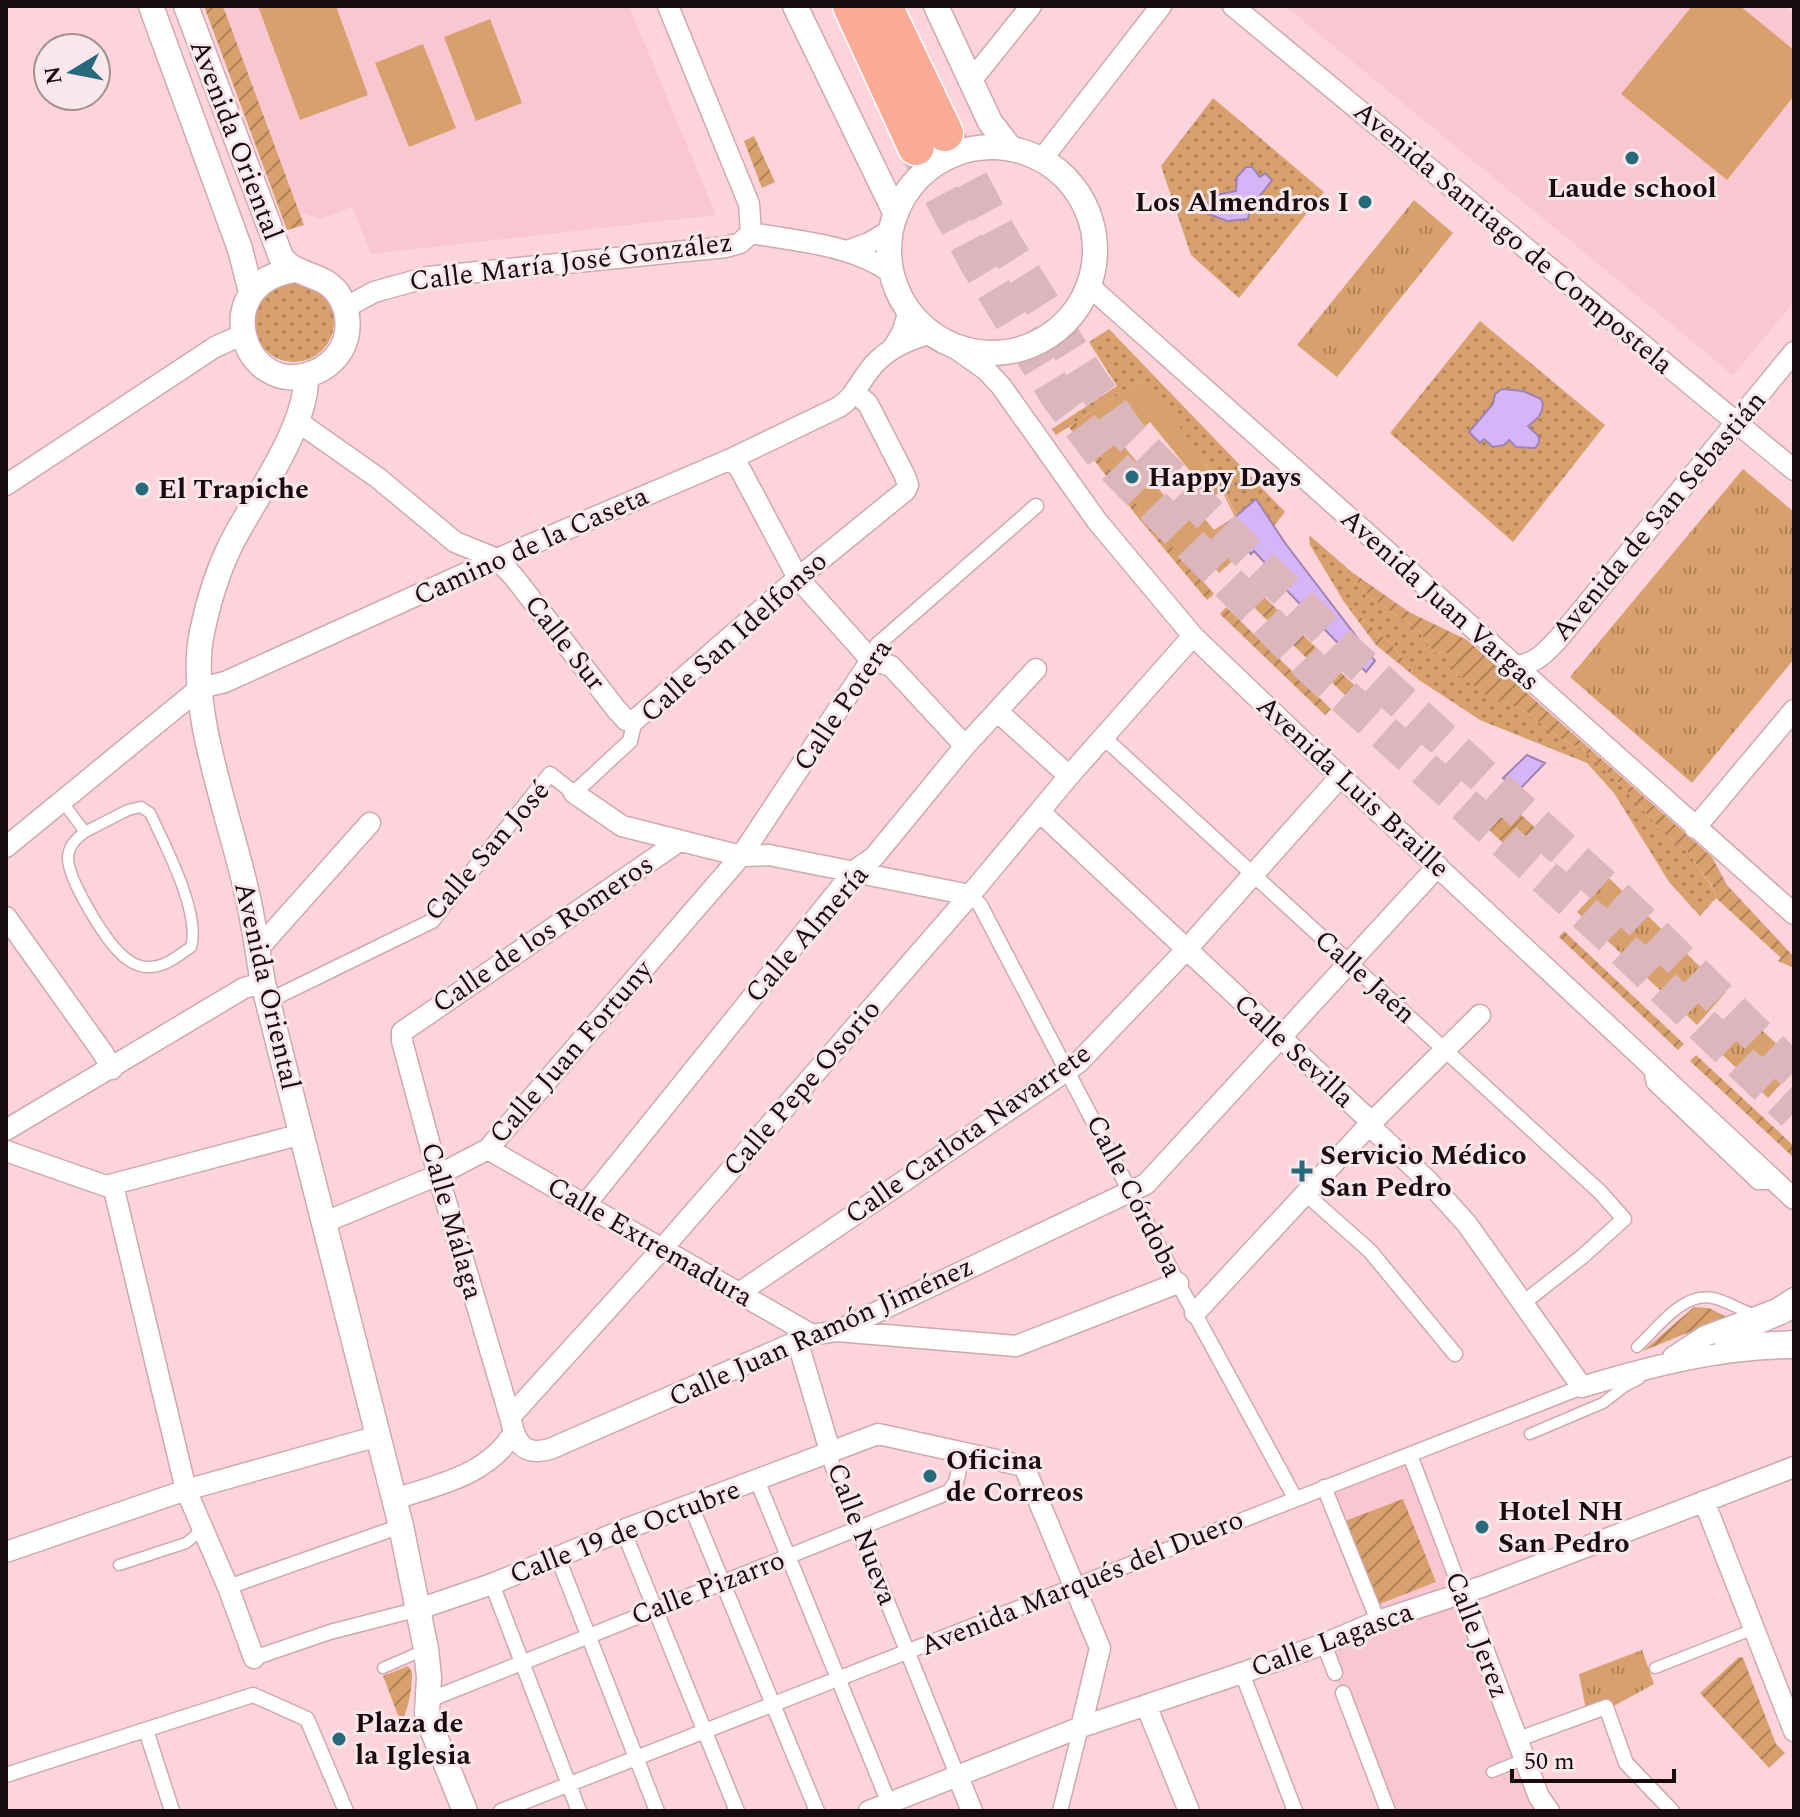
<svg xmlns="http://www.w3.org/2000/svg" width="1800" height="1817" viewBox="0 0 1800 1817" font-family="Spectral,serif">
<defs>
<pattern id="grass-dots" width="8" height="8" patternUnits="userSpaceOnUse" patternTransform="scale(2)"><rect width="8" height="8" fill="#d8a06c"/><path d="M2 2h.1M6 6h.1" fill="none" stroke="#ae8157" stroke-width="1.8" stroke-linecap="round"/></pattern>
<pattern id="park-tufts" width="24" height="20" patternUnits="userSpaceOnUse" patternTransform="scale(2)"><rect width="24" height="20" fill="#d8a06c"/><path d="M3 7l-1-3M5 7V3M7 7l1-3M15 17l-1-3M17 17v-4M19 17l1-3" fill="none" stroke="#ae8157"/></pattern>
<pattern id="garden-furrows" width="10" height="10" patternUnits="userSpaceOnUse" patternTransform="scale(2)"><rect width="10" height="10" fill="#d8a06c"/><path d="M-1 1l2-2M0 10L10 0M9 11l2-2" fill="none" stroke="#ae8157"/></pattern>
</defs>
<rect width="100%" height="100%" fill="#fdd4dc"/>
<path fill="#f9c7d1" d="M 223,6 L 629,6 L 716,215 L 371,254 L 352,207 L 320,219 L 300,212 Z
M 1285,6 L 1782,6 L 1794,14 L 1794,302 L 1733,375 Z
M 1410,1455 L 1549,1811 L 1388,1811 L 1324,1644 L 1377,1621 L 1324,1487 Z"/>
<path fill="url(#grass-dots)" d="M 1213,98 L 1324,192 L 1239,298 L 1191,255 L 1161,166 Z
M254 322a40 40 0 1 1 80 0a40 40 0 1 1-80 0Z
M 1480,321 L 1605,425 L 1513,542 L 1390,433 Z
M 1109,329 L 1285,512 L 1273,527 L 1256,500 L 1238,517 C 1211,466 1179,423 1139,381 L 1056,435 L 1052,429 L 1117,386 L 1089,342 Z
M 1309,535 L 1346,567 L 1371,598 L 1419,631 L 1433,652 L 1463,655 L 1450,670 L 1468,681 L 1486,695 L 1522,709 L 1558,737 L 1583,750 L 1620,784 L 1666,836 L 1687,851 L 1714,890 L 1716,898 L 1700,916 L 1669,882 L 1614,793 L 1587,763 L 1480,720 L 1419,680 L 1391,644 L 1344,602 L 1310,545 Z"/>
<path fill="url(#park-tufts)" d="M 1414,200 L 1453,233 L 1337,377 L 1297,345 Z
M 1743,469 L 1794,512 L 1794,659 L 1692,783 L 1570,677 Z
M 1609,878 L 1726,992 L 1697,1025 L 1577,912 Z
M 1739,1009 L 1794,1060 L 1794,1070 L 1768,1098 L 1709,1042 Z
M 1642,1650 L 1654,1684 L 1588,1720 L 1579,1674 Z"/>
<path fill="url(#garden-furrows)" d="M 204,6 L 223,6 L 304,225 L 287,230 Z
M 754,136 L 775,182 L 762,188 L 744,141 Z
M 1076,422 L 1129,495 L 1214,594 L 1207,600 L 1136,515 L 1069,427 Z
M 1346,568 L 1409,612 L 1467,640 L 1712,857 L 1727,885 L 1794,957 L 1794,968 L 1778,961 L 1781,958 L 1716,898 L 1714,889 L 1687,851 L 1666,836 L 1620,784 L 1583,750 L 1558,737 L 1522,709 L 1485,695 L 1468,681 L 1450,670 L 1462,655 L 1433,652 L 1419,631 L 1371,598 Z
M 1250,583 L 1354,685 L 1345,695 L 1240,594 Z
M 1344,602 L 1391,644 L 1419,680 L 1376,645 Z
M 1226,607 L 1331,709 L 1325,715 L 1220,614 Z
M 1508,803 L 1552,843 L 1543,852 L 1534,844 L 1520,859 L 1486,827 Z
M 1564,931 L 1684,1044 L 1678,1050 L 1559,937 Z
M 1696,1055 L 1794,1146 L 1794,1158 L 1690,1061 Z
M 1694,1307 L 1709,1308 L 1727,1317 L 1643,1351 Z
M 1403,1499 L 1436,1582 L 1377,1605 L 1345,1521 Z
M 1739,1657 L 1743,1658 L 1776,1744 L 1785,1753 L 1769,1768 L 1700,1693 Z
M 408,1666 L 412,1672 C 412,1690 409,1707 401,1723 L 383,1676 Z"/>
<path fill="#d8a06c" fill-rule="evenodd" d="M 258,6 L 336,6 L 368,95 L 300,120 Z
M 1692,6 L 1740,6 L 1794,50 L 1794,96 L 1727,180 L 1621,94 Z
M 490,19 L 522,103 L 476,121 L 444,37 Z
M 423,44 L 456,128 L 409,147 L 375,63 Z
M 1139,381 C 1179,422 1210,465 1237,516 L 1227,526 L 1246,549 L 1219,573 L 1201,551 L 1187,564 L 1129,495 L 1076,422 ZM 1150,422 L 1203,487 L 1175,509 L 1123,445 ZM 1222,491 L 1235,517 L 1214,530 L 1195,507 Z"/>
<path fill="#d5b5f8" stroke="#9d82b2" stroke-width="2" d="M 1246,167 L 1252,167 L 1260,177 L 1265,173 L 1272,180 L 1250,209 L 1248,219 L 1227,221 L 1208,214 L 1206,209 L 1211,196 L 1236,191 L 1237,177 Z
M 1502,389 L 1523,391 L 1541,399 C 1547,411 1537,420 1528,426 C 1533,433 1546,436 1535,448 L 1516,447 L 1509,440 L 1504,445 L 1493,447 L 1484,439 L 1480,443 L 1469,432 L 1493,404 L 1495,394 Z
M 1256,499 L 1285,543 L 1375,661 L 1366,672 L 1265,568 L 1267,565 L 1254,551 L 1251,554 L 1226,525 Z
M 1527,755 L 1545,763 L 1520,789 L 1503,778 Z"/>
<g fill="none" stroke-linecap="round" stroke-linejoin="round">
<path stroke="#dbb6bd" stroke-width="36" stroke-dasharray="36 18" stroke-linecap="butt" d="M 945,133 L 1003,242 L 1088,378 L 1129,435 L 1343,648 L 1626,907 L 1794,1072
M 916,147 L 977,262 L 1058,396 L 1103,455 L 1310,666 L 1606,932 L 1794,1113"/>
<g stroke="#cfa8b0" stroke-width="13">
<path id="service" d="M 62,801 L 85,832 C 76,839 69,845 68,857 C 67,878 104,938 120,953 C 126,960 138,967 147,967 C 164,968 178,956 191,947 C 201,913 165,845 150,813 L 141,807 L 128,810 L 85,832
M 1649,1069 L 1652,1084 L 1757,1184 L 1777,1184
M 1637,1347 C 1657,1329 1682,1292 1713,1298 C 1727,1301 1740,1310 1754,1314
M 1530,1434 L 1603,1403 L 1625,1386 L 1639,1379
M 119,1565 L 186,1543 L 197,1534 L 198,1527
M 383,1668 L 424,1650
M 1655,1668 L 1754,1629
M 1492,1772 L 1524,1759"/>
</g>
<g stroke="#cfa8b0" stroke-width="17">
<path id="pedestrian" d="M 871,660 L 877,645 L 1036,506
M 1103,737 L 1600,1192 L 1624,1219 L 1583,1256 L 1523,1303
M 970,895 L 980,905 L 1178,1283 L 1295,1498
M 268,1001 L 432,921 L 550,774 L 574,793 L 630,741 L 635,720
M 1307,1195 L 1370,1251 L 1455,1354
M 1794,1310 L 1784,1316 L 1722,1342 L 1794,1338
M 830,1451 L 832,1465 L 958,1777
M 1410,1455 L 1462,1593
M 757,1480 L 889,1803
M 1324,1487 L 1378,1621
M 691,1506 L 817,1811
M 623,1530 L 737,1811
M 558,1558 L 657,1811
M 492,1584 L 579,1811
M 228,1587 L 401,1526
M 1324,1644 L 1335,1673
M 254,1658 L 330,1632 L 419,1609
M 1242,1673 L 1295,1811
M 1343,1693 L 1388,1811
M 429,1700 L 949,1492 L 956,1482 L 963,1453
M 146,1730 L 172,1811
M 1516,1740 L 1606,1707 L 1626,1763 L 1672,1811
M 6,1775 L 253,1695 L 307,1719 L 346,1811
M 501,1811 L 1582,1387
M 1060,1811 L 1081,1727"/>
</g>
<g stroke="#cfa8b0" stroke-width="23">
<path id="minor" d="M 668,6 L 749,204 L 751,233
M 1233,6 L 1794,470
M 970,82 L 1031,6
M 1042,159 L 1161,6
M 751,233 C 800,242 851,244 892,273
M 850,250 L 869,243 L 891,230
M 1088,285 L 1794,914
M 345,308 L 374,292 L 428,277 L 726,247 L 740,243 L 751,233
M 948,343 L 986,370 L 1001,386 L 1097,521 L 1193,636 L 1310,748 L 1794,1199
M 893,348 L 902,333 L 909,311
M 297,421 L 378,478 L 455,542 L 497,559 L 514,577 L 616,709 L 626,720 L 635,720 L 798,578 L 905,491 L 908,485 L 905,476 L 868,404 L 855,392
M 731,459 L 740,469 L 798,578 L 871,660 L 891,666 L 965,746
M 6,485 L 215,347 L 242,335
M 1514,666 C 1535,665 1545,653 1559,638 L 1794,352
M 998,712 L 1069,776
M 574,793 L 622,826 L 741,856 L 769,855 L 970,895
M 1040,812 L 1366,1117 L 1369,1125 L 1428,1181 L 1467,1224 L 1582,1387 C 1652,1366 1721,1348 1794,1348
M 1695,828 L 1794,710
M 6,847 L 200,688 L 225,682 L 497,559 L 731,459 L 839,407 C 853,398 858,385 868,372 C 883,350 908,339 933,333
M 6,917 L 103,1053 L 112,1069
M 257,950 L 370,823
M 6,1130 L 244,988 L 263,983
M 488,1149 L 812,1335
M 6,1151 L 106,1186 L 302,1134
M 113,1185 L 186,1490 L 228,1587 L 254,1658
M 585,1205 L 854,871 L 874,857 L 965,746 L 1036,669
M 323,1223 L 438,1175 L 488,1149 L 741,856 L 871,660
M 739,1293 L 1078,1063 L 1186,950 L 1340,777
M 1195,1313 L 1369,1125 L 1480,1015
M 837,1331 L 1016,1346 L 1178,1283
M 798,1343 L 830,1451
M 1673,1357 L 1705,1336 L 1777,1309 L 1794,1298
M 510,1417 L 438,1175 L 402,1041 L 402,1032 L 678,842
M 514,1432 C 520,1450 532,1454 550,1449 L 812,1335 L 837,1331 L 1146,1184 L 1438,866
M 394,1499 C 438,1485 489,1475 514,1432 L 510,1417 L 662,1249 L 970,895 L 1069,776 L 1193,636
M 1704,1501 L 1794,1731
M 6,1552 L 186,1490 L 378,1436
M 1462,1593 L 1539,1797 L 1549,1811
M 419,1609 L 492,1584 L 623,1530 L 878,1434 L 1024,1466 L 1100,1648 L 1081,1727
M 1146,1705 L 1189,1811
M 958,1777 L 972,1811
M 869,1811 L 1081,1727 L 1242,1673 L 1324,1644 L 1378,1621 L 1484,1586 L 1794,1467"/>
</g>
<g stroke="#cfa8b0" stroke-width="27">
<path id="tertiary" d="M 151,6 L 240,249 L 251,292
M 186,6 L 281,257 C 296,278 326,272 340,297 C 350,313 350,334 341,350 C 334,361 324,369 313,373 C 243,401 206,282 295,270
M 795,6 L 896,214
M 936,6 L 990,122 L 1010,148
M889 250a103 103 0 1 1 206 0a103 103 0 1 1-206 0Z
M 306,376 C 308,427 253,500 230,546 C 217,573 208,603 202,632 C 186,708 231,818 247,894 C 254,923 258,954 263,983 L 401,1526 L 426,1649 L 429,1677 L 427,1713 L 430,1724 L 465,1811"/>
</g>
<g stroke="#fff" stroke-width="39">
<path id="motorway" d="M 851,6 L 916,147
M 884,6 L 945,133"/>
</g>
<use href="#service" stroke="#fff" stroke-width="10"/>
<use href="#pedestrian" stroke="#fff" stroke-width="14"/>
<use href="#minor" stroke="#fff" stroke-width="20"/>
<use href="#tertiary" stroke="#fff" stroke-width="24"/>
<use href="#motorway" stroke="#f9ab98" stroke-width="36"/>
</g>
<g fill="#276a7c" stroke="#f9e8eb" stroke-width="3">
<circle cx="1632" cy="158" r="8"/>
<circle cx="1365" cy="202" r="8"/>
<circle cx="1132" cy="477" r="8"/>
<circle cx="142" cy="489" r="8"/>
<path d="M1298 1159h8v8h8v8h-8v8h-8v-8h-8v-8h8z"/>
<circle cx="930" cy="1476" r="8"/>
<circle cx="1482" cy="1527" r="8"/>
<circle cx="339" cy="1739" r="8"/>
</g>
<g text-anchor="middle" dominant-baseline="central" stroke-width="6" stroke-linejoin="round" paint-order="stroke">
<g font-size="28" fill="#190c0f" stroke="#f9e8eb">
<text transform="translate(236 140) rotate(69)">Avenida Oriental</text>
<text transform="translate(1513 238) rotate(40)">Avenida Santiago de Compostela</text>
<text transform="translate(571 262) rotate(-7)">Calle María José González</text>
<text transform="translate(1659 516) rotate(-50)">Avenida de San Sebastián</text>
<text transform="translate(531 546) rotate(-24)">Camino de la Caseta</text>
<text transform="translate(1440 600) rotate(42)">Avenida Juan Vargas</text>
<text transform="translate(734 637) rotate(-42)">Calle San Idelfonso</text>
<text transform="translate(565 643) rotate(52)">Calle Sur</text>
<text transform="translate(843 705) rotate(-56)">Calle Potera</text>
<text transform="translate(1353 787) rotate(43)">Avenida Luis Braille</text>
<text transform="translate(487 851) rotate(-49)">Calle San José</text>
<text transform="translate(543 934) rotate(-34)">Calle de los Romeros</text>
<text transform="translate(807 934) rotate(-49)">Calle Almería</text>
<text transform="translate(1365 977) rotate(42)">Calle Jaén</text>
<text transform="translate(267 986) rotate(77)">Avenida Oriental</text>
<text transform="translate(1294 1051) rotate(43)">Calle Sevilla</text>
<text transform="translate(571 1052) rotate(-49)">Calle Juan Fortuny</text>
<text transform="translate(802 1088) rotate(-49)">Calle Pepe Osorio</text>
<text transform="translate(968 1134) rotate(-35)">Calle Carlota Navarrete</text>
<text transform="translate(1134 1196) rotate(63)">Calle Córdoba</text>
<text transform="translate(452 1221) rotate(74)">Calle Málaga</text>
<text transform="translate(650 1242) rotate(30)">Calle Extremadura</text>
<text transform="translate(821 1332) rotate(-24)">Calle Juan Ramón Jiménez</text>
<text transform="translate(625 1532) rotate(-21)">Calle 19 de Octubre</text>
<text transform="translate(862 1534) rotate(69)">Calle Nueva</text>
<text transform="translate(1082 1583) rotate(-22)">Avenida Marqués del Duero</text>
<text transform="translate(708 1588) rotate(-21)">Calle Pizarro</text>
<text transform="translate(1477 1635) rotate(69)">Calle Jerez</text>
<text transform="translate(1332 1640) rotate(-20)">Calle Lagasca</text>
</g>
<g font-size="28" font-weight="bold" fill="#190c0f" stroke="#f9e8eb" text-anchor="start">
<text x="1632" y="188" text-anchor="middle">Laude school</text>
<text x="1349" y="202" text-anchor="end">Los Almendros I</text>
<text x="1148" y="477">Happy Days</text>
<text x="158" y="489">El Trapiche</text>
<text x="1320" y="1155">Servicio Médico<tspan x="1320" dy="32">San Pedro</tspan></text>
<text x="946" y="1460">Oficina<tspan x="946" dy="32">de Correos</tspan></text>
<text x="1498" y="1511">Hotel NH<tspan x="1498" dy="32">San Pedro</tspan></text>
<text x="355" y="1723">Plaza de<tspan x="355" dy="32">la Iglesia</tspan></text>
</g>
</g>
<rect width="1800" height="1817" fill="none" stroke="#190c0f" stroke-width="16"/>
<g transform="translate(72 72) rotate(260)"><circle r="38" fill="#f9e8eb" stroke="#9f9093" stroke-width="2"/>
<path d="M0-6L14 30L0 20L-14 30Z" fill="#276a7c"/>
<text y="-12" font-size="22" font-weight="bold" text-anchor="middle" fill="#190c0f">N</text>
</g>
<path d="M1512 1769v12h162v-12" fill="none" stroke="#190c0f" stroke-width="4"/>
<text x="1524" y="1769" font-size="24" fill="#190c0f" stroke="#f9e8eb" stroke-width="6" paint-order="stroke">50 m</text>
</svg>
